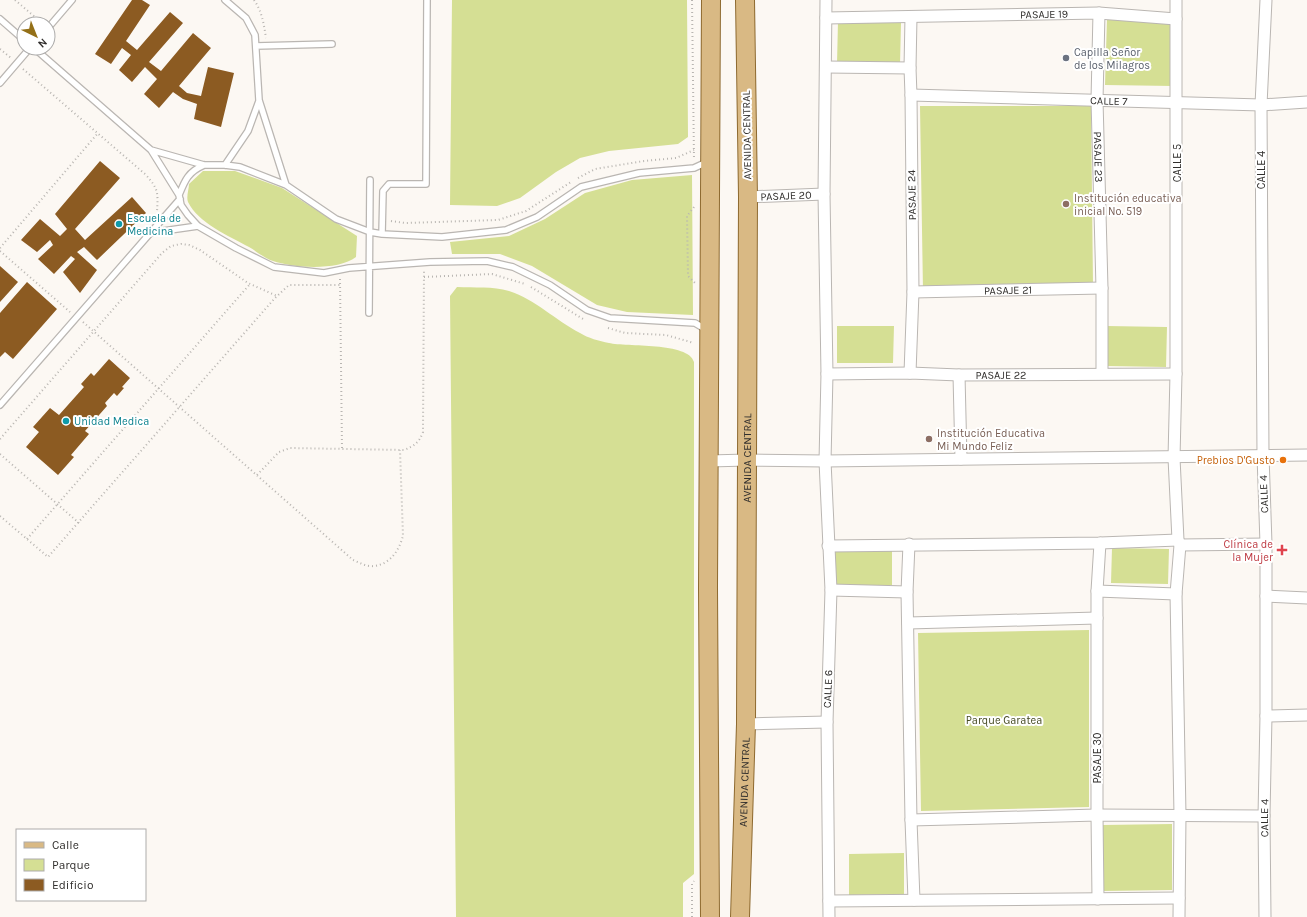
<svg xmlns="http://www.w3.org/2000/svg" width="1307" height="917" viewBox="0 0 1307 917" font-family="Karla,sans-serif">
<rect width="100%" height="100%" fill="#fcf8f3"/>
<path fill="#d5df94" d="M 452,0 L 687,0 L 688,137 L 678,144 L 609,151 L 580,158 L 556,172 L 520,198 L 497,206 L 450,205 Z
M 1107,19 L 1174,20 L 1173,86 L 1105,85 Z
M 838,21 L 901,23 L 900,65 L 837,64 Z
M 920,106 L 1091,106 L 1093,285 L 923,291 Z
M 203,171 L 235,171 L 282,188 L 357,236 L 356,257 C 338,271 293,268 273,261 C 264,258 256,251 249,247 C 229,236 198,223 188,202 C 186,197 189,189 189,184 Z
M 692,175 L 693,315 L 627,312 L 597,305 L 532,266 L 500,254 L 452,254 L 450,242 L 509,236 L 545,219 L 585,193 L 632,180 Z
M 457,287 C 474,288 493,286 509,291 C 536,300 555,320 580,333 C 588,338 599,341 609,343 C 626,347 689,342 694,362 L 694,874 L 683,883 L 683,917 L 456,917 L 450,296 Z
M 837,326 L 894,326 L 893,363 L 837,363 Z
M 1107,326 L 1167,327 L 1166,367 L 1107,366 Z
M 1112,548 L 1169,549 L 1168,584 L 1111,583 Z
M 834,550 L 892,550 L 892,585 L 834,585 Z
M 1089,630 L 1089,807 L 921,811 L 918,633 Z
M 1172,824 L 1172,890 L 1103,891 L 1103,825 Z
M 904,853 L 904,894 L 849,895 L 849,854 Z"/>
<path fill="#8c5b22" d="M 132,0 L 142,0 L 150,5 L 126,41 L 137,50 L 170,12 L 183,23 L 149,62 L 161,71 L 193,33 L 211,48 L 179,86 L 187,93 L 201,96 L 208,67 L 234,73 L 221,127 L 194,119 L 197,104 L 183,99 L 173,92 L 159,108 L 144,94 L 157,79 L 145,67 L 132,82 L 119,70 L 131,55 L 122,48 L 111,64 L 95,54 Z
M 100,161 L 120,178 L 75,229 L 85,240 L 132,197 L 146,213 L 97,260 L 84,247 L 77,252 L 97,270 L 80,293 L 63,272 L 75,259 L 71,256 L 54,274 L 38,259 L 53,245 L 50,240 L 37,252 L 21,240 L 40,219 L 60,236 L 67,229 L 55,214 Z
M 0,266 L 18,282 L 0,302 Z
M 27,282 L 57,309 L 13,359 L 5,352 L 0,357 L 0,313 Z
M 109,359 L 130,378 L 122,387 L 124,388 L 117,396 L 114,393 L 105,403 L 107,406 L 85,431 L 89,434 L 71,455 L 74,457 L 58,475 L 26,447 L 39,432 L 33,427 L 50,408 L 59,415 L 84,387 L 81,384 L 91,373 L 94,376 Z"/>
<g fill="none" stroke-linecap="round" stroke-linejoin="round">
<g stroke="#bab6b2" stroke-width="8">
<path id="lane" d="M 225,0 L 246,18 L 255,35 L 259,100 L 286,185
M 0,19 L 24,40
M 48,28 L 72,0
M 256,46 L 332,44
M 34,48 L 151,150 L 179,195 L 181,205 L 188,215 L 198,226 L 236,248 L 274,267 L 324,273 L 349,268 L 430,262 L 487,261 L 513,267 L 550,285 L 587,310 L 610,318 L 695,323 L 707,330
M 0,83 L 30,48
M 151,150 L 204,165 L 225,165 L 240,167 L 286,185 L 336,219 L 370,232 L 382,234 L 442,237 L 506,230 L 537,217 L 581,187 L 639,173 L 694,168 L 707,162
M 225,165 L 248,131 L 259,101
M 179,195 C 185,180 188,172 204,165
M 149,233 L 198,226
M 382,234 L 383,191 L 389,184 L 426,184 L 427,0
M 369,313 L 370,180
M 0,405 L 180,199"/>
</g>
<g stroke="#bab6b2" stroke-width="13">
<g id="street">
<path d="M 826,0 L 824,194 L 827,374 L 825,461 L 831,590 L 827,722 L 829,917"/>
<path d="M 1176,0 L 1176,374 L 1174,458 L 1178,540 L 1180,545 L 1176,594 L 1180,815 L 1179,917"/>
<path id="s1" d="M 1099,13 L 1097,100 L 1102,288 L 1102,373"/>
<path id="s2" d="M 826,18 L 1099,13 L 1176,19"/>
<path d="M 826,67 L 910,68"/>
<path id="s3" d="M 911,95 L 1261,105 L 1307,102"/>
<path id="s4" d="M 748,197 L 824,194"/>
<path id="s5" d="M 913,292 L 1102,288"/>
<path d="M 910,373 L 913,292 L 911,95 L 910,68 L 911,17"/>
<path id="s6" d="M 827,374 L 910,373 L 959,375 L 1176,374"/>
<path d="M 959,375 L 961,459"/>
<path d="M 709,461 L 747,460 L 825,461 L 1307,455"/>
<path d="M 909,544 L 907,592 L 911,820 L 914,900"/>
<path d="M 1180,545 L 1266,544"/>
<path d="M 828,546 L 1100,543 L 1178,540"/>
<path d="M 831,590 L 907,592"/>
<path d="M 1097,591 L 1176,594"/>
<path d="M 1266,596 L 1307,598"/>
<path d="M 908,623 L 1097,618"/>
<path d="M 1266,716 L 1307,715"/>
<path d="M 746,724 L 827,722"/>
<path d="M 911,820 L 1097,815 L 1264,816"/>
<path d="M 1098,899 L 1097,815 L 1097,591 L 1100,543"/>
<path d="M 829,901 L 1179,898"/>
<path id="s7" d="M 1265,917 L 1264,816 L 1266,716 L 1266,544 L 1263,455 L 1261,105 L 1266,0"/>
</g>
</g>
<g stroke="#8e6a30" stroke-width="20">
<g id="primary">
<path d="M 710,917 L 708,588 L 711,0"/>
<path id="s8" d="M 740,917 L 746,724 L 748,197 L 745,0"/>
</g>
</g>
<path stroke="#b8b5b1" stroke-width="2" stroke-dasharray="1 3" stroke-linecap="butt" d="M 15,0 L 42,23
M 254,0 C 262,11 264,25 266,38
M 692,0 L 694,159
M 0,49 L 11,58
M 23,69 L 145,174 C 159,189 158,193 157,212
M 578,178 L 595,169 L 644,161 L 676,158 L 694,150
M 694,207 L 687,216 L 688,276 L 695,283
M 391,221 L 405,223 L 498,220 L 526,211 L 571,182
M 0,248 L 98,133
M 0,251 L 70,312
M 424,277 L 492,274 L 525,284
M 340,279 L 342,449
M 531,287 L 583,319
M 83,322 L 353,560 C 360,563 367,567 374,566 C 391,564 399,550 403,536 L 400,450
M 608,328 L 625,333 L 666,335 L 694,343
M 0,439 L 162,253 L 171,246 L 181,244 L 189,245 L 200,250 L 248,283 L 277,296
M 0,454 L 79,523
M 257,475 L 279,452 L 290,448 L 404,450 C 414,446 419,443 423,432 L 424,270
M 0,516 L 48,557 L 275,298 L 289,285 L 340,285
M 27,539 L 250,284
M 692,917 L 692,884 L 694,881"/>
<use href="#lane" stroke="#fff" stroke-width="5.5"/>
<use href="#street" stroke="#fff" stroke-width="11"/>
<use href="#primary" stroke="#d9b984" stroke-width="18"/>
</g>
<circle fill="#6b7280" stroke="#fff" stroke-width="1.5" cx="1066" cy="58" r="4"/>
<g fill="#8d6e63" stroke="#fff" stroke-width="1.5">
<circle cx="1066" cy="204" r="4"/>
<circle cx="929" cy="439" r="4"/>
</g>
<g fill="#0f9aa8" stroke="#fff" stroke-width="1.5">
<circle cx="119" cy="224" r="4"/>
<circle cx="66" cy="421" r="4"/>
</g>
<circle fill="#e8710a" stroke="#fff" stroke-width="1.5" cx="1283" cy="460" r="4"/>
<path fill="#e0444e" stroke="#fff" stroke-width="1.5" d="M1280 544h4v4h4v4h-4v4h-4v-4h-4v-4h4z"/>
<g text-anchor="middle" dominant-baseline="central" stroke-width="4" stroke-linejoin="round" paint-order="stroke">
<g font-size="11" fill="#312f2d" stroke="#fff">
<text stroke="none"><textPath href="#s2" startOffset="218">PASAJE 19</textPath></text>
<text stroke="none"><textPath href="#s3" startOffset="198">CALLE 7</textPath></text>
<text transform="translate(747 135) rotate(-91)">AVENIDA CENTRAL</text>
<text stroke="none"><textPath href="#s1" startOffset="144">PASAJE 23</textPath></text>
<text transform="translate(1177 163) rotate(-90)">CALLE 5</text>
<text transform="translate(1261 170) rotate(-90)">CALLE 4</text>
<text transform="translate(912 195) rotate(-91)">PASAJE 24</text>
<text stroke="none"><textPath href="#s4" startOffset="38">PASAJE 20</textPath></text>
<text stroke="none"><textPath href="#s5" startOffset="95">PASAJE 21</textPath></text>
<text stroke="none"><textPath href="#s6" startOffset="174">PASAJE 22</textPath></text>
<text stroke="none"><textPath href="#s8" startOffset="459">AVENIDA CENTRAL</textPath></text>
<text transform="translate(1264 494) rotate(-92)">CALLE 4</text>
<text transform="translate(828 689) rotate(-88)">CALLE 6</text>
<text transform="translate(1097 758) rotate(-90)">PASAJE 30</text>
<text stroke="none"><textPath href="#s8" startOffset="135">AVENIDA CENTRAL</textPath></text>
<text stroke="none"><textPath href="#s7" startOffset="99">CALLE 4</textPath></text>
</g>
<g font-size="11" fill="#5b616d" stroke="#fff" text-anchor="start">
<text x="1074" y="52">Capilla Señor<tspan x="1074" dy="13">de los Milagros</tspan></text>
</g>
<g font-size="11" fill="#785e54" stroke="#fff" text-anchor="start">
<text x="1074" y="198">Institución educativa<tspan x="1074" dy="13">inicial No. 519</tspan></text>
<text x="937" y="433">Institución Educativa<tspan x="937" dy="13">Mi Mundo Feliz</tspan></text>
</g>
<g font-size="11" fill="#0d838f" stroke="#fff" text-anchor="start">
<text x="127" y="218">Escuela de<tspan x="127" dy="13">Medicina</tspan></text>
<text x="74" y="421">Unidad Medica</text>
</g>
<g font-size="11" fill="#c56008" stroke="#fff" text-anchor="end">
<text x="1275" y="460">Prebios D'Gusto</text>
</g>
<g font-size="11" fill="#be3a42" stroke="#fff" text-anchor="end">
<text x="1273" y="544">Clínica de<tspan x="1273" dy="13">la Mujer</tspan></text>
</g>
<g font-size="11" fill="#444820" stroke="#fff">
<text x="1004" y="720">Parque Garatea</text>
</g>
</g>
<rect x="16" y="829" width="130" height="72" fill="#ffffff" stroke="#adacab"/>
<rect x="24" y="842" width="20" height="6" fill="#d9b984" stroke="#adacab"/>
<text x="52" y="849" font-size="12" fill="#312f2d">Calle</text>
<rect x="24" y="859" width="20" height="12" fill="#d5df94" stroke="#adacab"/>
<text x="52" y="869" font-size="12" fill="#312f2d">Parque</text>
<rect x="24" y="879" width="20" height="12" fill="#8c5b22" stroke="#adacab"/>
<text x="52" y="889" font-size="12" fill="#312f2d">Edificio</text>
<g transform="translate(36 36) rotate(137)"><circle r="19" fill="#ffffff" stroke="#adacab"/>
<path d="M0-3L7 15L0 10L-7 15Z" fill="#947018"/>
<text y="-6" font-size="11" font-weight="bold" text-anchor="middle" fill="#312f2d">N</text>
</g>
</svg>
